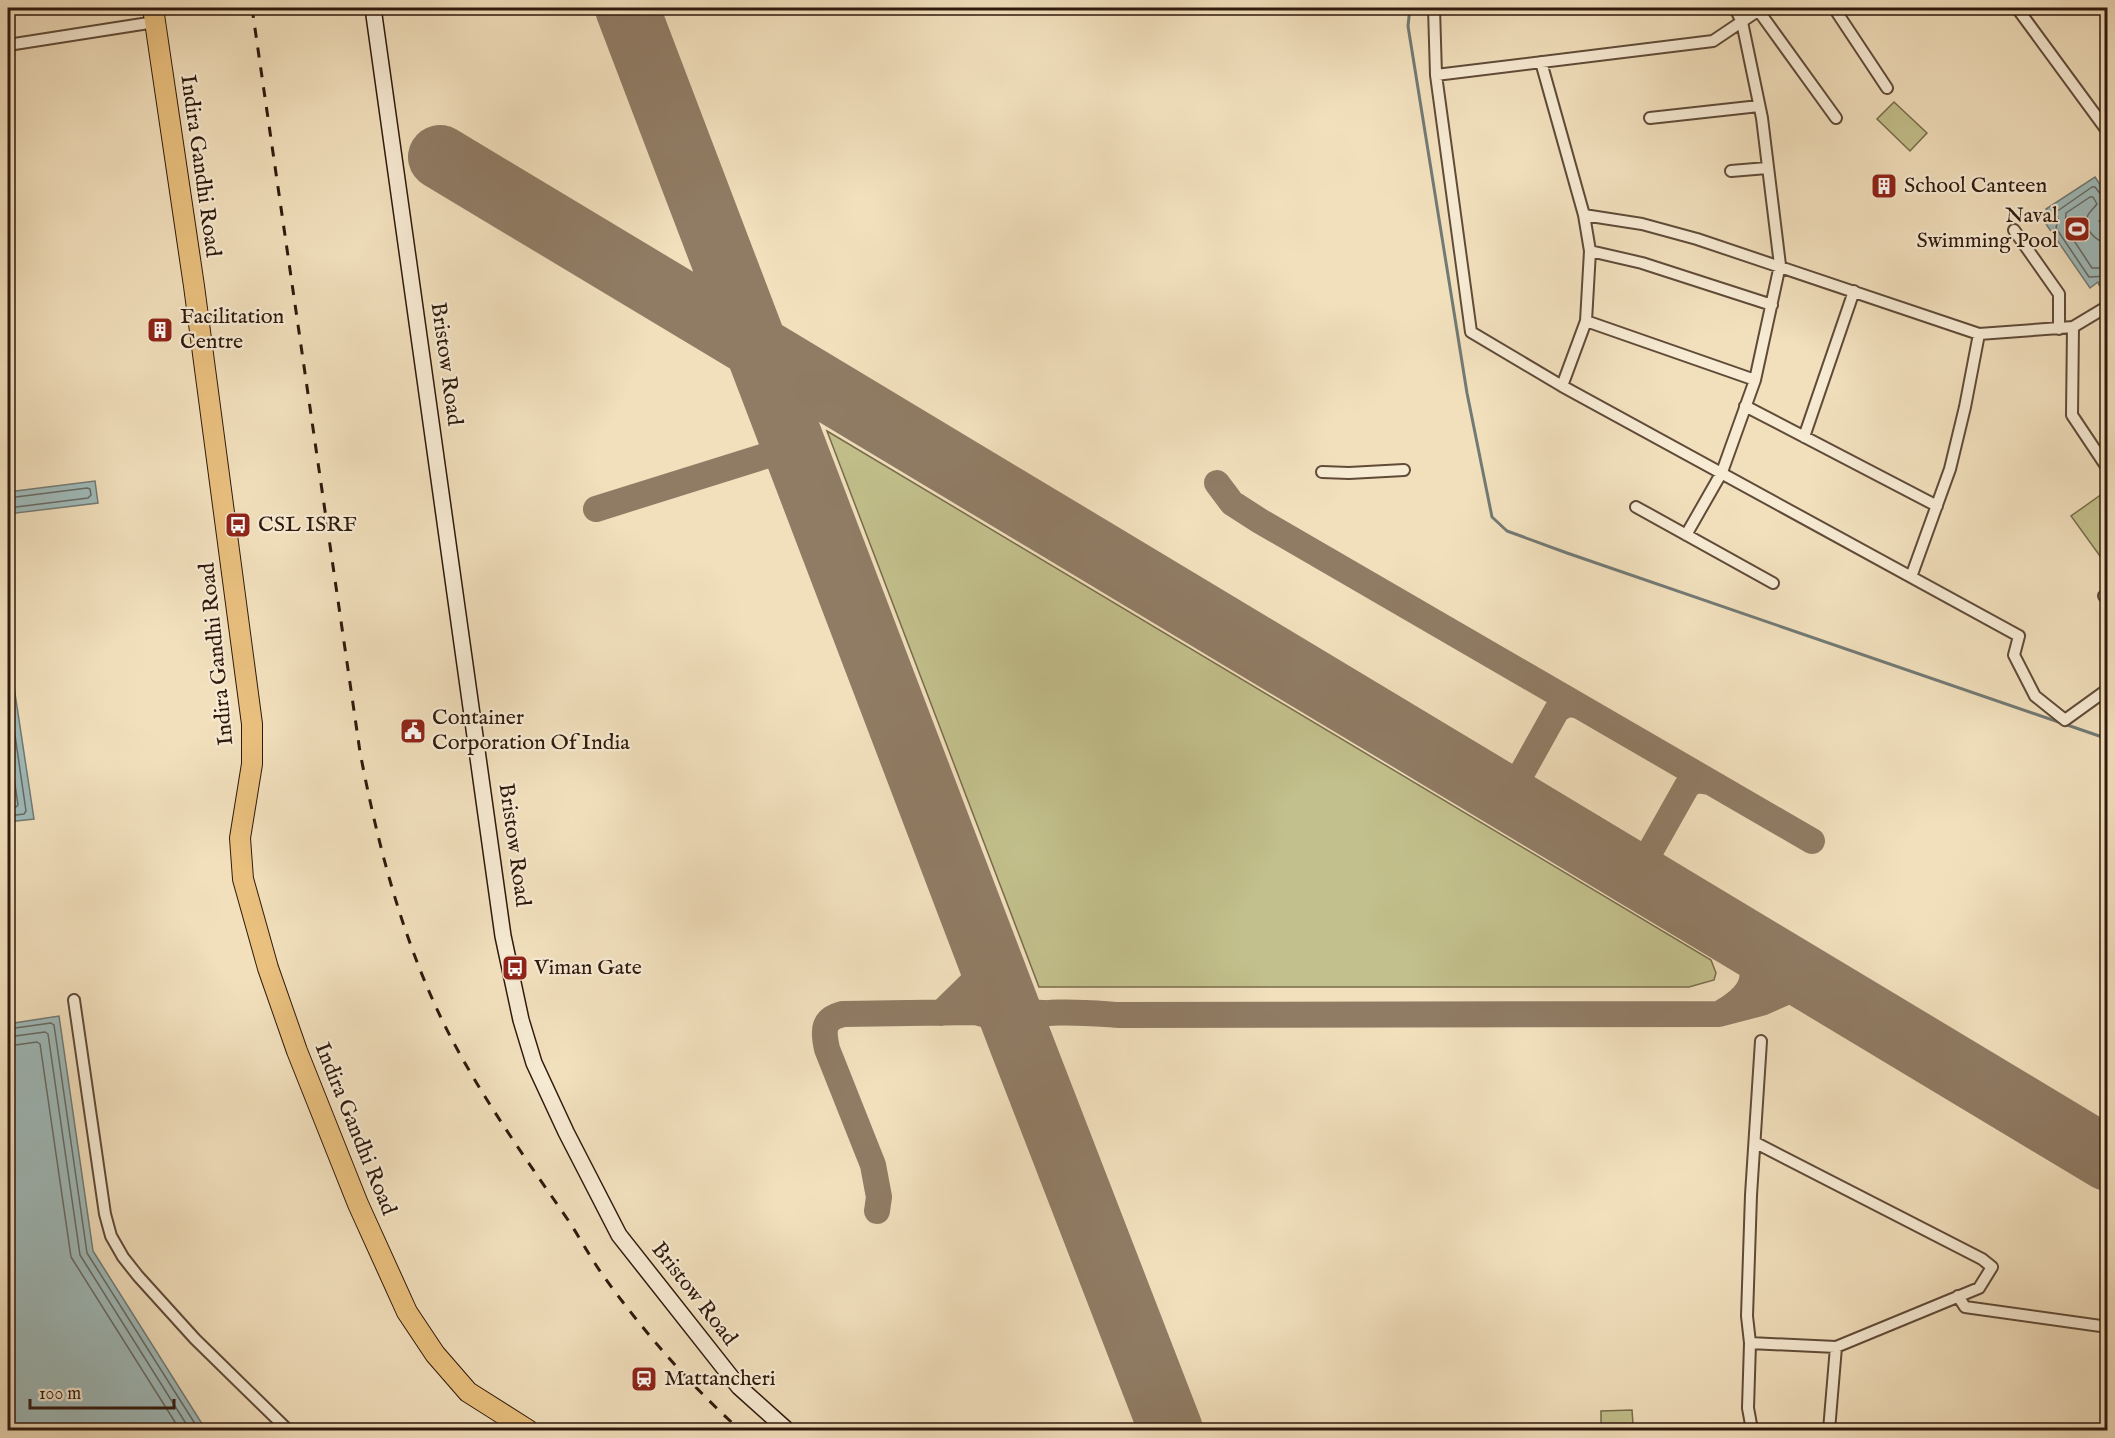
<svg xmlns="http://www.w3.org/2000/svg" width="2115" height="1438" viewBox="0 0 2115 1438" font-family="'IM FELL English',serif">
<rect width="100%" height="100%" fill="#f2e0bd"/>
<filter id="stains"><feTurbulence type="fractalNoise" baseFrequency=".00333" numOctaves="4"/><feColorMatrix values="0 0 0 0 .2 0 0 0 0 .09 0 0 0 0 .02 0 0 0 .5 -.17"/></filter>
<radialGradient id="worn" r=".72"><stop offset=".6" stop-color="#630" stop-opacity="0"/><stop offset="1" stop-color="#630" stop-opacity=".3"/></radialGradient>
<path fill="#c2c08c" stroke="#786c4c" stroke-width="1.5" d="M 1894,102 L 1927,133 L 1910,151 L 1877,119 Z
M 827,431 L 1711,960 L 1716,973 L 1714,980 L 1689,987 L 1039,987 Z
M 2102,494 L 2108,501 L 2108,561 L 2105,563 L 2071,516 Z
M 1632,1410 L 1633,1424 L 1601,1426 L 1601,1411 Z"/>
<path fill="#9fbbbb" stroke="#727a75" stroke-width="1.5" d="M 2095,177 L 2107,195 L 2107,215 L 2099,221 L 2107,233 L 2107,285 L 2104,281 L 2099,285 L 2098,282 L 2090,288 L 2046,224 L 2053,220 L 2046,209 Z
M 95,481 L 98,503 L 8,514 L 8,492 Z
M 8,647 L 34,819 L 8,822 Z
M 59,1016 L 93,1251 L 206,1430 L 8,1430 L 8,1024 Z"/>
<g fill="none" stroke-linecap="round" stroke-linejoin="round">
<path stroke="#676a64" stroke-width="1.5" d="M 2108,197 L 2102,196 L 2095,187 L 2092,187 L 2056,212 L 2058,219 L 2056,228 L 2089,277 L 2108,276
M 2108,243 C 2096,242 2082,228 2088,215 C 2090,211 2094,208 2097,204 L 2093,197 L 2090,197 L 2066,213 L 2065,227 L 2092,268 L 2108,268
M 8,498 L 87,488 L 90,489 L 91,495 L 88,498 L 8,508
M 8,687 L 26,811 L 24,814 L 8,816
M 8,736 L 18,805 L 16,807 L 8,809
M 8,1029 L 51,1023 L 54,1025 L 87,1253 L 199,1430
M 8,1037 L 45,1032 L 48,1034 L 80,1255 L 190,1430
M 8,1046 L 37,1042 L 40,1044 L 71,1257 L 180,1430"/>
<path stroke="#727a75" stroke-width="3" d="M 1410,8 L 1408,26 L 1467,393 L 1492,517 L 1507,531 L 1567,553 L 2108,739"/>
<path stroke="#907c65" stroke-width="26" d="M 768,455 L 779,442 L 784,418
M 1217,483 L 1232,503 L 1260,521 L 1812,841
M 596,509 L 768,455 C 783,454 794,458 804,470
M 1520,806 L 1515,793 L 1518,780 L 1557,710 L 1567,704 L 1576,705
M 1648,883 L 1644,869 L 1647,857 L 1687,786 L 1696,780 L 1709,782
M 1724,928 C 1752,959 1771,983 1724,1011
M 1002,992 C 1014,1006 1024,1012 1043,1013
M 941,1013 L 991,964
M 1020,1040 C 1020,1034 1018,1027 1021,1022 C 1031,1007 1100,1014 1119,1015 L 1719,1014 L 1761,1003 L 1793,989 L 1804,988 L 1819,991 L 1849,1003
M 877,1211 L 879,1197 L 873,1165 L 827,1049 C 823,1031 822,1019 843,1014 L 975,1012 L 998,1018 L 1006,1023 L 1020,1040"/>
<path stroke="#907c65" stroke-width="64" d="M 627,8 L 1020,1040 L 1171,1430
M 440,157 L 2108,1159"/>
<g stroke="#604b39" stroke-width="14">
<path id="street" d="M 1434,8 L 1436,75 L 1471,332 L 1562,386 L 2019,636 L 2014,655 L 2035,696 L 2065,720 L 2108,689
M 1834,8 L 1887,88
M 2017,8 L 2108,132
M 1758,10 L 1836,118
M 8,45 L 155,22
M 1541,62 L 1584,215 L 1590,251 L 1586,321 L 1562,386
M 1436,75 L 1713,41 L 1762,8
M 1650,118 L 1759,106
M 1731,171 L 1767,168
M 1584,215 L 1642,224 L 1697,239 L 1979,334 L 2073,327 L 2108,306
M 2014,230 L 2059,294 L 2059,329
M 1590,251 L 1642,263 L 1772,305
M 1586,321 L 1755,380
M 2073,327 L 2072,415 L 2108,469
M 1745,406 L 1937,506
M 1804,437 L 1854,291
M 1322,472 L 1349,473 L 1404,470
M 1636,507 L 1773,583
M 1686,535 L 1722,472 L 1755,380 L 1780,265 L 1762,118 L 1742,22 L 1735,8
M 1911,577 L 1950,469 L 1965,407 L 1979,334
M 2104,596 L 2108,601
M 74,1000 L 105,1214 L 111,1236 L 123,1257 L 138,1276 L 195,1339 L 288,1430
M 1958,1296 L 1965,1307 L 2108,1327
M 1750,1343 L 1836,1347 L 1979,1288 L 1992,1267 L 1982,1259 L 1756,1143
M 1752,1430 L 1748,1408 L 1750,1343 L 1747,1316 L 1751,1195 L 1761,1041
M 1829,1430 L 1836,1347"/>
</g>
<g stroke="#2f190d" stroke-width="18">
<path id="secondary" d="M 373,8 L 503,936 L 521,1020 L 534,1063 L 566,1132 L 619,1235 L 739,1387 L 787,1430"/>
</g>
<g stroke="#2f190d" stroke-width="22">
<path id="highway" d="M 153,8 L 194,286 L 252,724 L 252,764 L 240,838 L 243,879 L 268,968 L 297,1051 L 358,1204 L 407,1312 L 435,1354 L 468,1392 L 528,1430"/>
</g>
<use href="#street" stroke="#f7ebd4" stroke-width="10"/>
<use href="#secondary" stroke="#f7ebd4" stroke-width="15"/>
<use href="#highway" stroke="#e9c07e" stroke-width="20"/>
<path stroke="#2f190d" stroke-width="3" stroke-dasharray="10 10" stroke-linecap="butt" d="M 252,8 L 360,752 C 378,846 402,938 444,1024 C 479,1094 524,1156 568,1220 C 580,1238 590,1257 602,1274 C 643,1331 689,1384 740,1430"/>
</g>
<defs>
<g id="building-square" transform="scale(1.35)"><rect x="-9" y="-9" width="18" height="18" rx="4" fill="#8f2418" stroke="#f7ebd4"/><path d="M-4-6H4V6H1V3H-1V6H-4ZM-2.5-4.3h1.7v1.8h-1.7ZM.8-4.3h1.7v1.8H.8ZM-2.5-1h1.7V.8h-1.7ZM.8-1h1.7V.8H.8Z" fill="#fff"/></g>
<g id="stadium-square" transform="scale(1.35)"><rect x="-9" y="-9" width="18" height="18" rx="4" fill="#8f2418" stroke="#f7ebd4"/><path d="M0-5a6.5 5 0 1 0 0 10a6.5 5 0 1 0 0-10ZM-3.5-1.8h7v3.6h-7Z" fill="#fff"/></g>
<g id="bus-square" transform="scale(1.35)"><rect x="-9" y="-9" width="18" height="18" rx="4" fill="#8f2418" stroke="#f7ebd4"/><path d="M-5-6H5V4H4V6H2V4H-2V6H-4V4H-5ZM-3.5-4V0h7V-4ZM-3.5 1.2v1.5H-2V1.2ZM2 1.2v1.5H3.5V1.2Z" fill="#fff"/></g>
<g id="civic-square" transform="scale(1.35)"><rect x="-9" y="-9" width="18" height="18" rx="4" fill="#8f2418" stroke="#f7ebd4"/><path d="M-.6-6.5H3V-4.5H.6V-3L4-1V1h2V6H-6V1h2V-1L-.6-3ZM-1.2 2.5V6h2.4V2.5Z" fill="#fff"/></g>
<g id="station-square" transform="scale(1.35)"><rect x="-9" y="-9" width="18" height="18" rx="4" fill="#8f2418" stroke="#f7ebd4"/><path d="M-3-6H3Q5-6 5-4V2Q5 4 3 4L4.5 6H3L1.5 4h-3L-3 6H-4.5L-3 4Q-5 4-5 2V-4Q-5-6-3-6ZM-3.5-4v3h7v-3ZM-3.5 1v1.5H-2V1ZM2 1v1.5H3.5V1Z" fill="#fff"/></g>
</defs>
<g fill-rule="evenodd">
<use href="#building-square" x="1884" y="186"/>
<use href="#stadium-square" x="2077" y="229"/>
<use href="#building-square" x="160" y="330"/>
<use href="#bus-square" x="238" y="525"/>
<use href="#civic-square" x="413" y="731"/>
<use href="#bus-square" x="515" y="968"/>
<use href="#station-square" x="644" y="1379"/>
</g>
<g text-anchor="middle" dominant-baseline="central" stroke-width="4.5" stroke-linejoin="round" paint-order="stroke">
<g font-size="22" fill="#2f190d" stroke="#f7ebd4">
<text transform="translate(200 166) rotate(82)">Indira Gandhi Road</text>
<text transform="translate(446 364) rotate(82)">Bristow Road</text>
<text transform="translate(217 654) rotate(-96)">Indira Gandhi Road</text>
<text transform="translate(514 845) rotate(82)">Bristow Road</text>
<text transform="translate(355 1129) rotate(68)">Indira Gandhi Road</text>
<text transform="translate(694 1294) rotate(52)">Bristow Road</text>
</g>
<g font-size="22" fill="#2f190d" stroke="#f7ebd4" text-anchor="start">
<text x="1904" y="186">School Canteen</text>
<text x="2058" y="216" text-anchor="end">Naval<tspan x="2058" dy="25">Swimming Pool</tspan></text>
<text x="180" y="317">Facilitation<tspan x="180" dy="25">Centre</tspan></text>
<text x="258" y="525">CSL ISRF</text>
<text x="432" y="718">Container<tspan x="432" dy="25">Corporation Of India</tspan></text>
<text x="534" y="968">Viman Gate</text>
<text x="664" y="1379">Mattancheri</text>
</g>
</g>
<rect width="2115" height="1438" fill="none" stroke="#f2e0bd" stroke-width="30"/>
<rect x="9" y="9" width="2097" height="1420" fill="none" stroke="#2f190d" stroke-width="3"/>
<rect x="15" y="15" width="2085" height="1408" fill="none" stroke="#2f190d" stroke-width="1.5"/>
<path d="M30 1399v9h144v-9" fill="none" stroke="#2f190d" stroke-width="3"/>
<text x="39" y="1399" font-size="18" fill="#2f190d" stroke="#f7ebd4" stroke-width="4.5" paint-order="stroke">100 m</text>
<rect width="100%" height="100%" filter="url(#stains)"/>
<rect width="100%" height="100%" fill="url(#worn)"/>
</svg>
